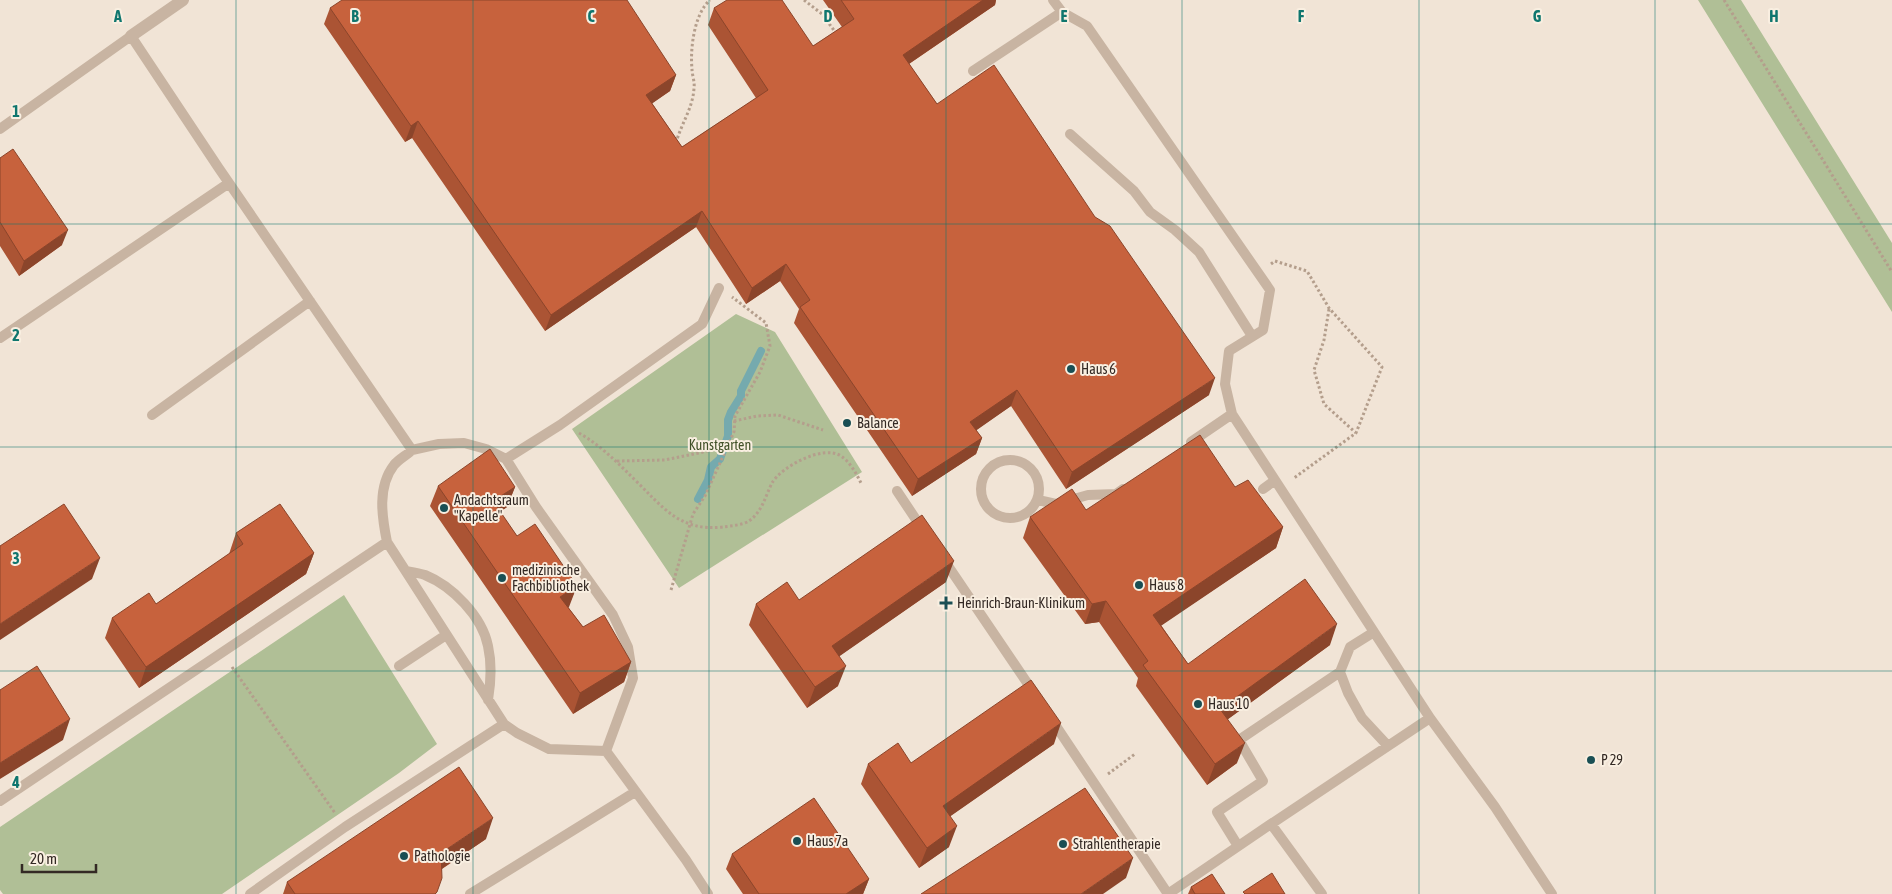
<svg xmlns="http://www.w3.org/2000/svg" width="1892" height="894" viewBox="0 0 1892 894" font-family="'Asap Condensed',sans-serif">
<rect width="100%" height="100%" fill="#f1e4d6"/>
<path fill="#b0bf96" d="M 1698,0 L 1741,0 L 1892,243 L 1892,312 Z
M 736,314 L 775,332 L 862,472 L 679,588 L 572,429 Z
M 344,595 L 437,744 L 399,773 L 222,894 L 3,894 L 0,890 L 0,827 Z"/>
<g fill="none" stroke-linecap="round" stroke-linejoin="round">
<path stroke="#75aaae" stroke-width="8" d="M 698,499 L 708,480 L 711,467 L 720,459 L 728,436 L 728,420 L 731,412 L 741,396 L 741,391 L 761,351"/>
<path stroke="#b49e8c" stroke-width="3" stroke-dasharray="2.5 2.5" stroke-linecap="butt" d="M 804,0 L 822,14 L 836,33
M 1724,0 L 1892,272
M 676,143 C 681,124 693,108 694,88 C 695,82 692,75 692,69 C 690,49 694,14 710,0
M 1271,264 L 1275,261 L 1307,271 L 1329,308 L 1382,367 L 1356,433 L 1294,478
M 1329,309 L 1324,340 L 1314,370 L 1324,404 L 1356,433
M 734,421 L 757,416 L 778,415 L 823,430
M 579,433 C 600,445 617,462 634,479 C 662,506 679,532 723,527 C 730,526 743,525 749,521 C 762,512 765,497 772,483 C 781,467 823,444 841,456 C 850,462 856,473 861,483
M 617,461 L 665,460 L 727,447
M 671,590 L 693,514 L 705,496 L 734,432 L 735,416 L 760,372 L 770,346 L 766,323 L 732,297
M 232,667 L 335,813
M 1108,774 L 1135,754"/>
<path stroke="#c8b4a2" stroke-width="10" d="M 1053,0 L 1062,12 L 1087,26 L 1270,290 L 1263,330 L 1229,351 L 1225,384 L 1232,414 L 1430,718 L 1271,824 L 1322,894
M 973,71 L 1062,12
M 0,129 L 131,36 L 218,167 L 412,450 C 407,455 399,459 394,465 C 377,487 382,517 387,542 L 504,724 L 517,733 L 549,749 L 606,751
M 1070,134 L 1134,191 L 1150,212 L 1175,230 L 1199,252 L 1252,336
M 0,338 L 229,183
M 152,415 L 310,301
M 1191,442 L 1232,414
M 412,450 L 439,444 L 464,443 L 486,449 L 506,459 L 536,507 L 613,615 L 628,647 L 633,678 L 606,751
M 506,459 L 560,425 L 702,324 L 719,288
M981 489a29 29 0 1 1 58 0a29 29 0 1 1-58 0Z
M 1263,489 L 1274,481
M 897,491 L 923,530
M 1038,500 L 1056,504 L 1088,495 L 1116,494 L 1123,489
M 944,560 L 1034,693
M 406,571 C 412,572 419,573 425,575 C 452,586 482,616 488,646 C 492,664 491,682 488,700
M 1374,632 L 1350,647 L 1340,672 L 1348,693 L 1362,718 L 1388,746
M 399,666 L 446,635
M 1430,718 L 1495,807 L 1552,894
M 1052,720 L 1168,894
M 606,751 L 686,860 L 708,894
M 0,801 L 387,542
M 1238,846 L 1217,812 L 1263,781 L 1239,740 L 1340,672
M 250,894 L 345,827 L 504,724
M 470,894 L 635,792
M 1168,894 L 1271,824"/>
<path stroke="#c8b4a2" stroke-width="12" d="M 131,36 L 183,0"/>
</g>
<path fill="#ab5434" d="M 823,0 L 996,0 L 995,5 L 909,64 L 937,104 L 1209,395 L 1066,489 L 1011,406 L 976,430 L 982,438 L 976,454 L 912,496 L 794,323 L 799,309 L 780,281 L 746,304 L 696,227 L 545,331 L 412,138 L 405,142 L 324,24 L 330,8 L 676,75 L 670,91 L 652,103 L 682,147 L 756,98 L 708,25 L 714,8 L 813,46 L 842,27 Z
M 0,158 L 62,245 L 19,276 L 0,246 Z
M 438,486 L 515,487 L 507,507 L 500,512 L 517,536 L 577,586 L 568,607 L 583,627 L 631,662 L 624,682 L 573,714 L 430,506 Z
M 1235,487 L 1283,527 L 1276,548 L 1161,625 L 1188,664 L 1330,645 L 1228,719 L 1237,763 L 1207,785 L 1136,686 L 1138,678 L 1099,622 L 1085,624 L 1023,538 L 1030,517 L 1086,510 Z
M 236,533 L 314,553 L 306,574 L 139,688 L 105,638 L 112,618 L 156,604 L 229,554 Z
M 946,582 L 839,656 L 838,686 L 807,708 L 749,625 L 756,604 L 799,600 Z
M 1054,744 L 950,816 L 949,847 L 919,868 L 861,784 L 868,764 L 911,763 Z
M 486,839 L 442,869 L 436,894 L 283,894 L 287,882 Z
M 732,854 L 869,879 L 863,894 L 743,894 L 726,869 Z
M 1191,887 L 1225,894 L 1188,894 Z"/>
<path fill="#8b452b" d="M 983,0 L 996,0 L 995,5 L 897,72 L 903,55 Z
M 676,75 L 670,91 L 640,112 L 646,95 Z
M 418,121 L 412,138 L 405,142 L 411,126 Z
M 702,211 L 696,227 L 545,331 L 551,315 Z
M 68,230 L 62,245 L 19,276 L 24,261 Z
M 786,264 L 780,281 L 746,304 L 752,288 Z
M 1215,378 L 1209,395 L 1066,489 L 1072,472 Z
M 1017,390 L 1011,406 L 964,439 L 970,422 Z
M 982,438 L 976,454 L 912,496 L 918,479 Z
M 515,487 L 507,507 L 486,522 L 493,501 Z
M 1283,527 L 1276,548 L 1146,636 L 1153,615 Z
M 314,553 L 306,574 L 139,688 L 146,667 Z
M 100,558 L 92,579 L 0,640 L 0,624 Z
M 954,561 L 946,582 L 824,667 L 832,646 Z
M 577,586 L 569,607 L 553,617 L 560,597 Z
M 1106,601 L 1099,622 L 1085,624 L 1092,604 Z
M 1337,624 L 1330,645 L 1213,730 L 1220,709 Z
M 631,662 L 624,682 L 573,714 L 580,693 Z
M 846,666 L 838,686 L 807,708 L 815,687 Z
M 70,719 L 63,740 L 0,779 L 0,763 Z
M 1061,723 L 1054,744 L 935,827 L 943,806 Z
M 1245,743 L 1237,763 L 1207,785 L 1215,764 Z
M 493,818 L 486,839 L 434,874 L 441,853 Z
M 957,826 L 949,847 L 919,868 L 927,848 Z
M 1133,858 L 1126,878 L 1103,894 L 1081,894 Z
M 869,879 L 863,894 L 846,894 Z"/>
<path fill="#c7623d" stroke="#8b452b" d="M 342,0 L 627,0 L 676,75 L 646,95 L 682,147 L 768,90 L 714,8 L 727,0 L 782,0 L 813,46 L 854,19 L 841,0 L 983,0 L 903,55 L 937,104 L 994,65 L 1095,217 L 1110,226 L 1215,378 L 1072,472 L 1017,390 L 970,422 L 982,438 L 918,479 L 800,307 L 810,300 L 786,264 L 752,288 L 702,211 L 551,315 L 418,121 L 411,126 L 330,8 Z
M 13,149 L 68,230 L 24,261 L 0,222 L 0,158 Z
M 1200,435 L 1235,487 L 1248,480 L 1283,527 L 1153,615 L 1188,664 L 1305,579 L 1337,624 L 1220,709 L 1245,743 L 1215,764 L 1143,665 L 1148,661 L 1106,601 L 1092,604 L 1030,517 L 1072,489 L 1086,510 Z
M 490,449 L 515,487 L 493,501 L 517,536 L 535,524 L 577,586 L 560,597 L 583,627 L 604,615 L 631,662 L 580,693 L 438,486 Z
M 64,504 L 100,558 L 0,624 L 0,546 Z
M 280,504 L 314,553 L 146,667 L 112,618 L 149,593 L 156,604 L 243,544 L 236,533 Z
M 922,515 L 954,561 L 832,646 L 846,666 L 815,687 L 756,604 L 787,582 L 799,600 Z
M 37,666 L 70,719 L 0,763 L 0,690 Z
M 1031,680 L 1061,723 L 943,806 L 957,826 L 927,848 L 868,764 L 898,743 L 911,763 Z
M 459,767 L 493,818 L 441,853 L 442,878 L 437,892 L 435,894 L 295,894 L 287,882 Z
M 1085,788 L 1133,858 L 1081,894 L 921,894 Z
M 814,798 L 869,879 L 846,894 L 759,894 L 732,854 Z
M 1272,873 L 1285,894 L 1245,894 L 1243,892 Z
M 1212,874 L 1225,894 L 1195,894 L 1191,887 Z"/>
<path fill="none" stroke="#0f766e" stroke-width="1" stroke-opacity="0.55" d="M 236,0 L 236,894M 473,0 L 473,894M 709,0 L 709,894M 946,0 L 946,894M 1182,0 L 1182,894M 1419,0 L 1419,894M 1655,0 L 1655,894M 0,224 L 1892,224M 0,447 L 1892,447M 0,671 L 1892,671"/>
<g fill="#1a4f54" stroke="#f9efe1" stroke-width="2">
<circle cx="1071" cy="369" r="5"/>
<circle cx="847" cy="423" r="5"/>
<circle cx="444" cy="508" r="5"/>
<circle cx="502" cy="578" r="5"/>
<circle cx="1139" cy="585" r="5"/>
<path d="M943.5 595.5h5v5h5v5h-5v5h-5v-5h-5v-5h5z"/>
<circle cx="1198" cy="704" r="5"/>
<circle cx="1591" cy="760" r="5"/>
<circle cx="797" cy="841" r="5"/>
<circle cx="1063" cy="844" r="5"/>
<circle cx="404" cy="856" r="5"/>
</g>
<g text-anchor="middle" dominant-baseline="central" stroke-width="4" stroke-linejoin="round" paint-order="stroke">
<g font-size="14" fill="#332924" stroke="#f9efe1" text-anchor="start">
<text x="1081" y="369">Haus 6</text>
<text x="857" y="423">Balance</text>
<text x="454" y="500">Andachtsraum<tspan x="454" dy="16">"Kapelle"</tspan></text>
<text x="512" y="570">medizinische<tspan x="512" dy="16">Fachbibliothek</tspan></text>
<text x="1149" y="585">Haus 8</text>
<text x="957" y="603">Heinrich-Braun-Klinikum</text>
<text x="1208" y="704">Haus 10</text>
<text x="1601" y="760">P 29</text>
<text x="807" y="841">Haus 7a</text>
<text x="1073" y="844">Strahlentherapie</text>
<text x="414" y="856">Pathologie</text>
</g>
<g font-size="14" fill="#415128" stroke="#f9efe1">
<text x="720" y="445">Kunstgarten</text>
</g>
</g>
<g font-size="16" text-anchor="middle" font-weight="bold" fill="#0f766e" stroke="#f9efe1" stroke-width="4" stroke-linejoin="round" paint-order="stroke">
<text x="118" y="22">A</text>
<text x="355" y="22">B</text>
<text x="591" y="22">C</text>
<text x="828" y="22">D</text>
<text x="1064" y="22">E</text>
<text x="1301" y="22">F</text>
<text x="1537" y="22">G</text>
<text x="1774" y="22">H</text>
<text x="16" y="117">1</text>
<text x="16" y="341">2</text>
<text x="16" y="564">3</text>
<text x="16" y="788">4</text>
</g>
<path d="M22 864v8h74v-8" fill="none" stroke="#332924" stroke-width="2.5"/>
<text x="30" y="864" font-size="15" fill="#332924" stroke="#f9efe1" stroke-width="4" paint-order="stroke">20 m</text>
</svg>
